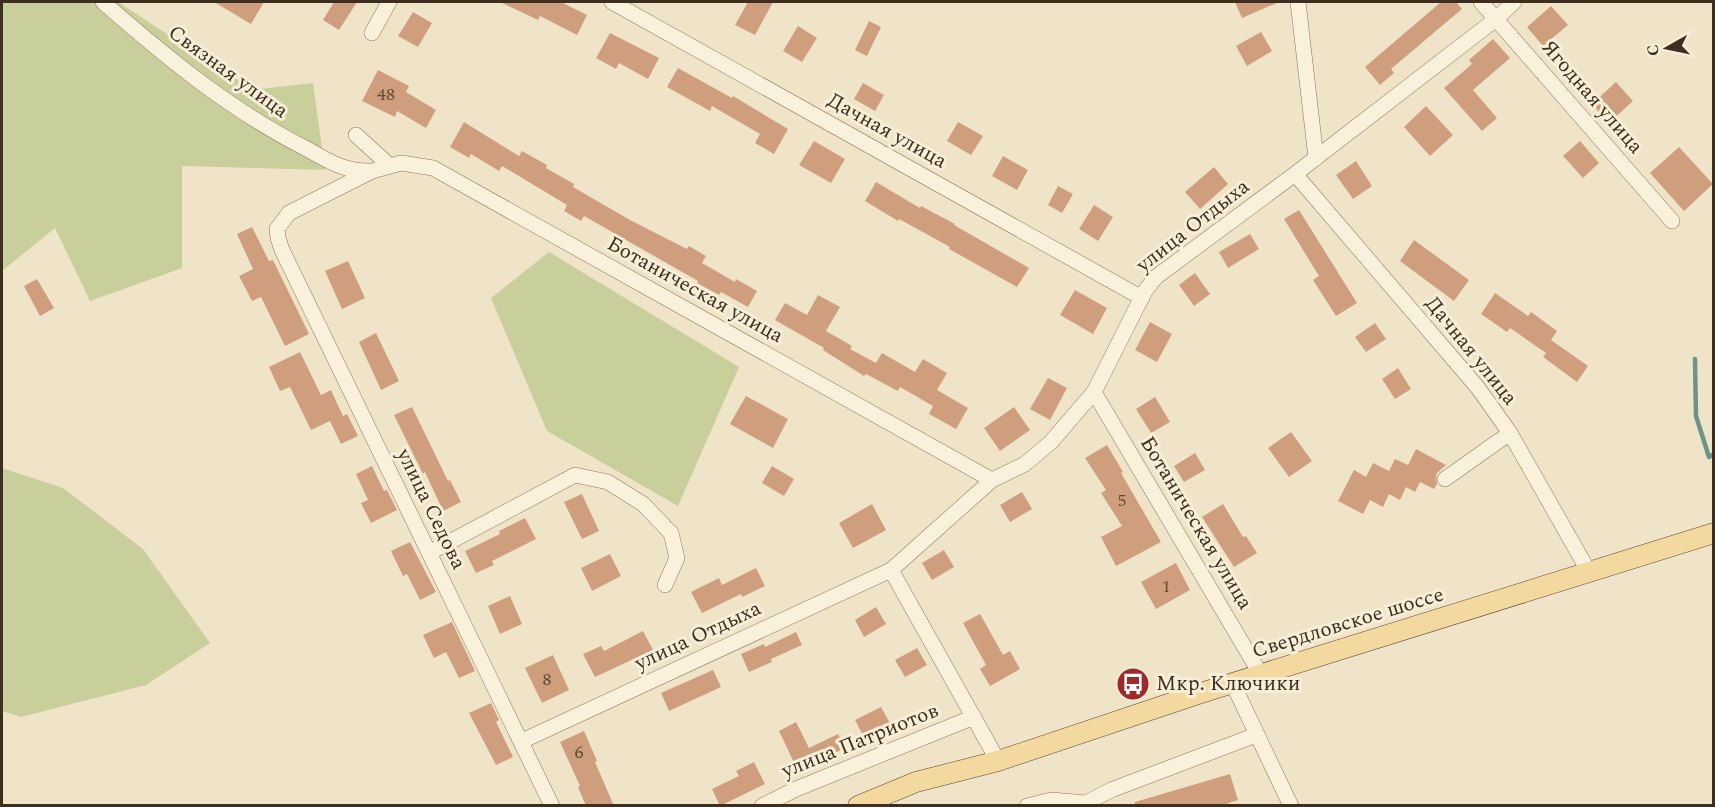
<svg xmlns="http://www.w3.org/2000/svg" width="1715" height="807" viewBox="0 0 1715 807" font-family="Spectral,serif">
<rect width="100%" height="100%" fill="#f0e4c8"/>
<path fill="#c9cf9b" d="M 2,2 L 118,2 L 234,78 L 259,89 L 313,83 L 325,170 L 182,166 L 182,268 L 90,301 L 55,228 L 2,271 Z
M 549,252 L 739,367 L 678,506 L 547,431 L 491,298 Z
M 2,468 L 63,488 L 143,549 L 210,643 L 146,685 L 21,717 L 2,711 Z"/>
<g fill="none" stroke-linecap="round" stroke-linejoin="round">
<path stroke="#6f938a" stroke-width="4.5" d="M 1695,359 L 1696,416 L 1709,457 L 1714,454"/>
</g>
<path fill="#cf9f7d" d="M 214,2 L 264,2 L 251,24 Z
M 334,2 L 357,2 L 339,30 L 323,20 Z
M 500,2 L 561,2 L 587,15 L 577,35 L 540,16 L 538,20 Z
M 748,2 L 773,2 L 755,35 L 735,25 Z
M 1235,2 L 1279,2 L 1242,18 Z
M 1441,2 L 1456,2 L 1462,9 L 1391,69 L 1394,73 L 1380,85 L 1365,67 Z
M 1551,6 L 1568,25 L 1543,46 L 1527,27 Z
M 413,12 L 432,23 L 418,47 L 398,36 Z
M 869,21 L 881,27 L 867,56 L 855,50 Z
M 798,26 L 817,38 L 802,62 L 783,51 Z
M 1261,32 L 1272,51 L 1247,66 L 1236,46 Z
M 610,33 L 659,58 L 648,79 L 619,63 L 616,69 L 596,58 Z
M 1493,39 L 1510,58 L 1473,90 L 1497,118 L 1482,131 L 1444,88 L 1472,64 L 1469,60 Z
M 678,68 L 732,98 L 733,96 L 788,129 L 774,154 L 755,143 L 760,134 L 712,106 L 710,111 L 667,87 Z
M 378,70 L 409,86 L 406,92 L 436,110 L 426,128 L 397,111 L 395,117 L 362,101 Z
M 1616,82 L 1633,101 L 1609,123 L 1592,104 Z
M 863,83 L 884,95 L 875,111 L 854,99 Z
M 1426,106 L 1453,135 L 1430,156 L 1404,127 Z
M 464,122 L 519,156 L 522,151 L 547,165 L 546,168 L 574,184 L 573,187 L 630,220 L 687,249 L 689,246 L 706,256 L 702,263 L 735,282 L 736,279 L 757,291 L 748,307 L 721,292 L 719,295 L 697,283 L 698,281 L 584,216 L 581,221 L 564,211 L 567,205 L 502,166 L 499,171 L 471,154 L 469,158 L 450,147 Z
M 958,122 L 983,136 L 971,155 L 947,141 Z
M 814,141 L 845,159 L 831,183 L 799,165 Z
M 1580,141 L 1599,163 L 1583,178 L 1563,156 Z
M 1679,147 L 1713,184 L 1684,211 L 1650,173 Z
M 1003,156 L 1028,170 L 1017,190 L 992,176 Z
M 1356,161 L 1372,186 L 1353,199 L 1336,175 Z
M 1214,167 L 1228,184 L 1200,209 L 1185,192 Z
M 876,182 L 920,208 L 921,206 L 955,224 L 954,225 L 1029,268 L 1017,287 L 949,249 L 950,247 L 899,219 L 898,221 L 865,201 Z
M 1058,186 L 1073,194 L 1062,213 L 1048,205 Z
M 1094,205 L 1113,217 L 1098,241 L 1079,229 Z
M 1299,210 L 1357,303 L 1336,316 L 1313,280 L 1319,276 L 1284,219 Z
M 252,227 L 269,261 L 273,260 L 309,334 L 285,346 L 261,297 L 252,301 L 239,276 L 253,269 L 237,234 Z
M 1250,234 L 1259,249 L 1228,268 L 1219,252 Z
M 1414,240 L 1469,280 L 1454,301 L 1400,261 Z
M 348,261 L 365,298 L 342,309 L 325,271 Z
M 1195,273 L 1210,294 L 1194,306 L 1179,285 Z
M 37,279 L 54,308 L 40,316 L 24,286 Z
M 1075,290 L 1107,308 L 1093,334 L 1060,315 Z
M 1495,293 L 1528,316 L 1531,312 L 1557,331 L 1551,340 L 1588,366 L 1577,382 L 1543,357 L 1546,353 L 1510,328 L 1507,332 L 1481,314 Z
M 818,295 L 840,307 L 826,331 L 852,346 L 850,349 L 876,363 L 882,353 L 915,372 L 923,359 L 947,373 L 937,390 L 968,408 L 956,429 L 929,414 L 933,406 L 900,387 L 898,391 L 866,374 L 864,376 L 823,350 L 824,348 L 775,320 L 785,303 L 807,315 Z
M 1150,322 L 1172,334 L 1157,362 L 1135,350 Z
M 1375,323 L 1386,339 L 1366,352 L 1355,337 Z
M 376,333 L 399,381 L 381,390 L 359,342 Z
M 300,352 L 321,395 L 331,390 L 343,416 L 347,414 L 358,436 L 341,444 L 330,421 L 311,430 L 290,387 L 280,391 L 269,367 Z
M 1398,368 L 1411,389 L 1395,399 L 1382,379 Z
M 1048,378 L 1067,388 L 1050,420 L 1030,409 Z
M 746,396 L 788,419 L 773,448 L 730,424 Z
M 1155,397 L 1170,422 L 1151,433 L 1136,409 Z
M 412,407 L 448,481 L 450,480 L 461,502 L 443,511 L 425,472 L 423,474 L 394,415 Z
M 1014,407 L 1030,430 L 1000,451 L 984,428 Z
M 1291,432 L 1312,461 L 1289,477 L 1268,448 Z
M 1107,445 L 1123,472 L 1121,473 L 1161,542 L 1116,566 L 1101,537 L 1122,526 L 1101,493 L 1106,490 L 1085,458 Z
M 1416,449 L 1446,465 L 1436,474 L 1437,484 L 1434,489 L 1420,482 L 1415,492 L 1406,487 L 1400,500 L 1389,494 L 1383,507 L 1370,500 L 1363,514 L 1338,501 L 1354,470 L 1366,477 L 1373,463 L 1389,471 L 1395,459 L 1408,465 Z
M 1195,453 L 1205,470 L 1184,482 L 1174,466 Z
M 372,466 L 384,491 L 387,490 L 397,510 L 371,523 L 361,503 L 368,500 L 356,474 Z
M 772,466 L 794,479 L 784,496 L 762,483 Z
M 1022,492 L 1032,509 L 1010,522 L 1000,505 Z
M 582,494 L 599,531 L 582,539 L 564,502 Z
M 872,504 L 886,530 L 853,548 L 839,523 Z
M 1223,504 L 1243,537 L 1246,536 L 1257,553 L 1234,567 L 1202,517 Z
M 525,518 L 536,539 L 492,561 L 494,565 L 476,573 L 465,551 L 500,534 L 499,531 Z
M 410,542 L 436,592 L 420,600 L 407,574 L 403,576 L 391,551 Z
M 944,550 L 954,567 L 932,580 L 922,563 Z
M 610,554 L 621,576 L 592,591 L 581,568 Z
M 1176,563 L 1190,590 L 1156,609 L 1141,582 Z
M 756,568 L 765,586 L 742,597 L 741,594 L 702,613 L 691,592 L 719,578 L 722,585 Z
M 510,596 L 522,624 L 500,634 L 488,606 Z
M 876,607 L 886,624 L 864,637 L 855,620 Z
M 980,614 L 1003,655 L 1010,651 L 1020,669 L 990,686 L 980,669 L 986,665 L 963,623 Z
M 452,622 L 475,671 L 459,678 L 446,652 L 434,658 L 423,635 Z
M 643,631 L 653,650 L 595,677 L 583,654 L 601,646 L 604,651 Z
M 796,632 L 802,645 L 771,659 L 772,662 L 749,672 L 741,654 L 764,644 L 765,647 Z
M 917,648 L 927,665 L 905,677 L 895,660 Z
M 553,655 L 569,690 L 542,703 L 525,668 Z
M 713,670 L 721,687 L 669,711 L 661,693 Z
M 491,703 L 499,720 L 496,722 L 513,757 L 496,765 L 469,713 Z
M 881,707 L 892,727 L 866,741 L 855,720 Z
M 796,722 L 809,748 L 838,734 L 845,748 L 798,771 L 779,731 Z
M 584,731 L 597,761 L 595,762 L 614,806 L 586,806 L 578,787 L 580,786 L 560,742 Z
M 754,762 L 765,784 L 720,806 L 712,789 L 739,776 L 736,771 Z
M 1230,774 L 1238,800 L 1220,806 L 1135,806 L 1135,802 Z"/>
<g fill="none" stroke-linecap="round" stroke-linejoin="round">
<g stroke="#8d765c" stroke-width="16">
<path id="minor" d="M 103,2 C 166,57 230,110 305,148 C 328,160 341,171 369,171
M 612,2 L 1142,298
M 1298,2 L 1316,158
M 1481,2 L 1672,221
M 372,33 L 389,2
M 356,135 L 390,166
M 1295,174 L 1478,388 L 1510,433 L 1589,572
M 1094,392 L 1261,675
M 1445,479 L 1510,433
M 429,553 L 575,475 L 608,482 L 643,504 L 671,533 L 677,558 L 665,585
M 891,570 L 998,761
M 1233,684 L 1291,806
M 522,741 L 891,570 L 992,480 L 1025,464 L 1051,442 L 1094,392 L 1145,291 L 1156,277 L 1295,174 L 1496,19 L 1514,2
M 552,806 L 282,250 L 278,238 L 277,229 L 289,213 L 372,171 L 401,163 L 433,168 L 992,480
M 762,806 L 796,789 L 974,717
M 1027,806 L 1051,800 L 1086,803 L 1111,790 L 1256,735"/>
</g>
<g stroke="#5b4430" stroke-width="21">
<path id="major" d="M 858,806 L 916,782 L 998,761 L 1201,693 L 1714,533"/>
</g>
<use href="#minor" stroke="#faf1dc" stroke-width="15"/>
<use href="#major" stroke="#f3d9a0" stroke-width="20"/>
</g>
<defs>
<g id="bus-disc" transform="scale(1.725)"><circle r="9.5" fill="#9e2a2b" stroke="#f7eed8"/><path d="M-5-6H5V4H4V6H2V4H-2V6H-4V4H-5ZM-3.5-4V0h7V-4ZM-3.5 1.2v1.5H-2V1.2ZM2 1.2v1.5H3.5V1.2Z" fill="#fff"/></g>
</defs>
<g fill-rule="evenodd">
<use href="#bus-disc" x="1133" y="684"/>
</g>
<g text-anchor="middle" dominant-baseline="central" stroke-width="6" stroke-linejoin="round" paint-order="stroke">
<g font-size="18" fill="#624a37">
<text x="386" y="94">48</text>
<text x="1122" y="500">5</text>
<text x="1166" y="586">1</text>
<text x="547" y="679">8</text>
<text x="579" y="752">6</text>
</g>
<g font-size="21" fill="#3d2e20" stroke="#f7eed8">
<text transform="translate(228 72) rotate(36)">Связная улица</text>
<text transform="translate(1592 97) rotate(49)">Ягодная улица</text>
<text transform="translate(887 131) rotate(29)">Дачная улица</text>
<text transform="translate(1193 226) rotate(-38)">улица Отдыха</text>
<text transform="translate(695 290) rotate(29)">Ботаническая улица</text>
<text transform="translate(1471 351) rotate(51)">Дачная улица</text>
<text transform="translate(431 509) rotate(64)">улица Седова</text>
<text transform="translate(1196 523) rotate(59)">Ботаническая улица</text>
<text transform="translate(1348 623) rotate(-17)">Свердловское шоссе</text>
<text transform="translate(698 636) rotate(-25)">улица Отдыха</text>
<text transform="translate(860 741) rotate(-22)">улица Патриотов</text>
</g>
<g font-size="21" fill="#3d2e20" stroke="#f7eed8" text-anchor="start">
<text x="1156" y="684">Мкр. Ключики</text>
</g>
</g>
<rect width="1715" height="807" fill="none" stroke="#3d2e20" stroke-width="6"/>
<g transform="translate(1667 48) rotate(261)" stroke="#f7eed8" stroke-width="4.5" paint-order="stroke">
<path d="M0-4.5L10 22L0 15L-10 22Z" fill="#3d2e20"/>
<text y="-9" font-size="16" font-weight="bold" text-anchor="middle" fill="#3d2e20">С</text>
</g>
</svg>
